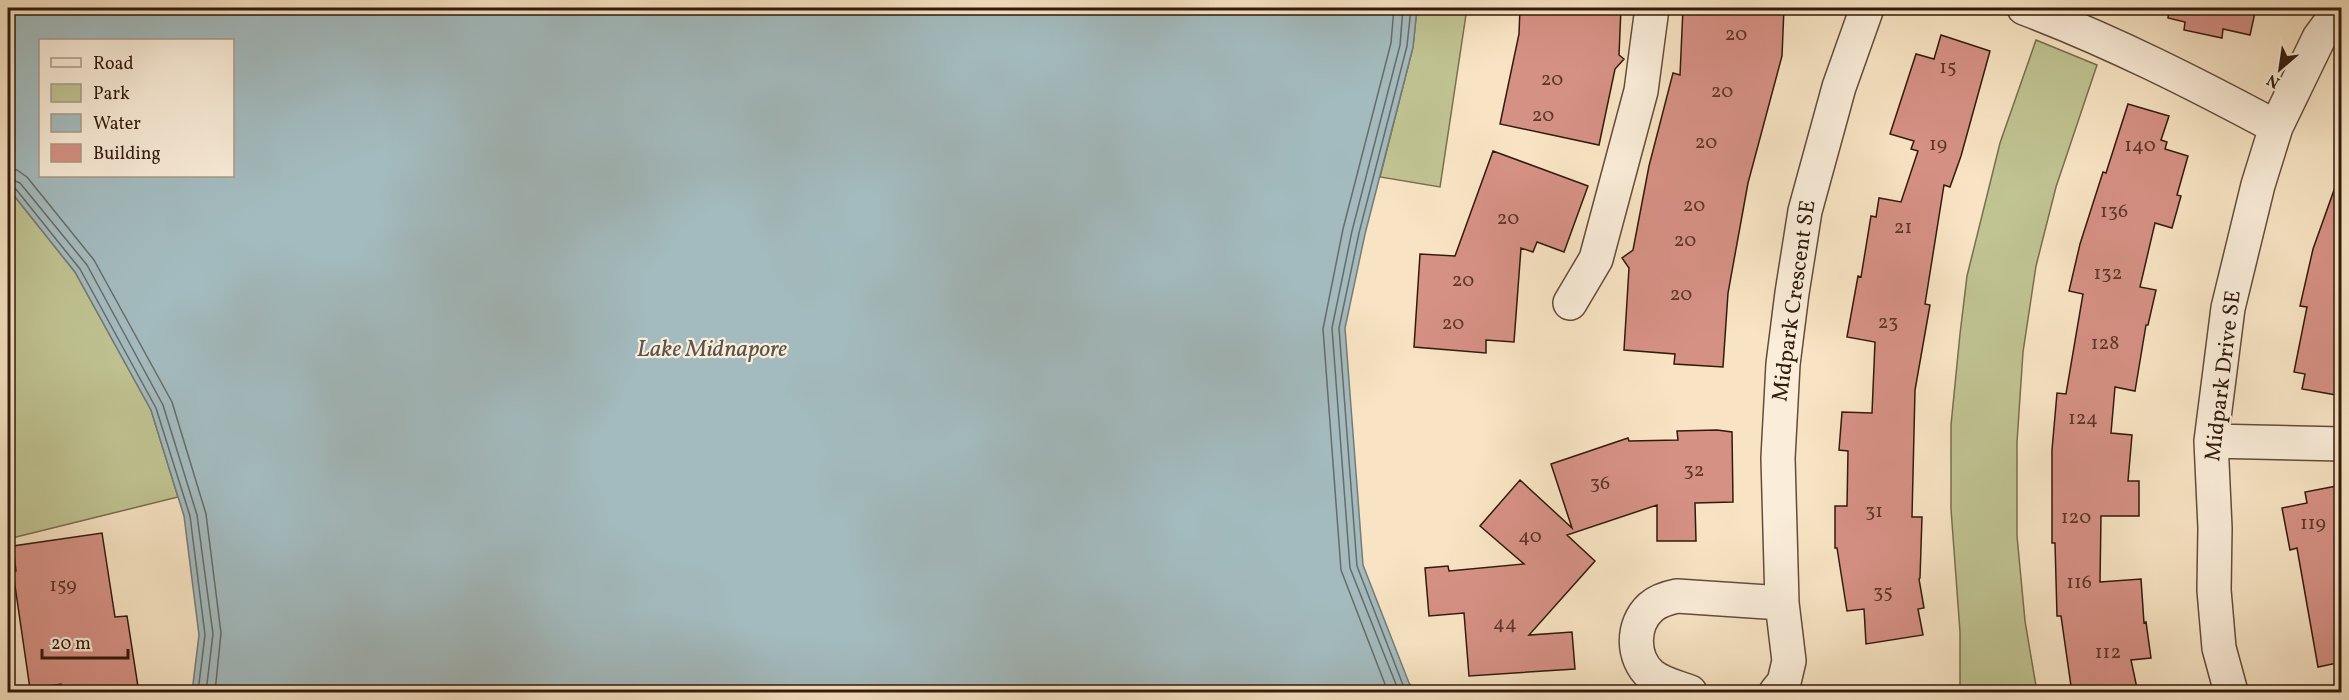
<svg xmlns="http://www.w3.org/2000/svg" width="2349" height="700" viewBox="0 0 2349 700" font-family="Vollkorn,serif">
<rect width="100%" height="100%" fill="#f8e4c4"/>
<filter id="stains"><feTurbulence type="fractalNoise" baseFrequency=".00333" numOctaves="4"/><feColorMatrix values="0 0 0 0 .2 0 0 0 0 .09 0 0 0 0 .02 0 0 0 .5 -.17"/></filter>
<radialGradient id="worn" r=".72"><stop offset=".6" stop-color="#630" stop-opacity="0"/><stop offset="1" stop-color="#630" stop-opacity=".3"/></radialGradient>
<path fill="#c0c392" stroke="#796e4f" stroke-width="1.5" d="M 1417,8 L 1467,8 L 1440,187 L 1380,177 L 1413,47 Z
M 2036,40 L 2097,65 L 2056,187 L 2036,266 L 2023,352 L 2017,442 L 2017,536 L 2025,621 L 2037,692 L 1960,692 L 1960,632 L 1951,509 L 1951,425 L 1960,334 L 1967,276 L 2000,143 Z
M 8,188 L 75,272 L 151,410 L 178,497 L 8,539 Z"/>
<path fill="#a3bbbf" stroke="#767b77" stroke-width="1.5" fill-rule="evenodd" d="M 8,8 L 1417,8 L 1413,47 L 1365,234 L 1345,328 L 1363,565 L 1409,683 L 1416,692 L 192,692 L 199,635 L 184,516 L 151,410 L 75,272 L 8,188 ZM 40,40 L 232,40 L 232,176 L 40,176 Z"/>
<g fill="none" stroke-linecap="round" stroke-linejoin="round">
<path stroke="#6a6a66" stroke-width="1.5" d="M 8,169 L 17,170 L 27,177 L 94,260 L 172,402 L 206,514 L 221,633 L 215,692
M 8,178 L 20,183 L 87,265 L 163,405 L 197,515 L 213,634 L 206,692
M 8,185 L 15,188 L 80,269 L 156,408 L 190,516 L 205,635 L 198,692
M 1388,692 L 1341,570 L 1323,329 L 1343,229 L 1391,43 L 1394,8
M 1399,692 L 1350,568 L 1332,328 L 1352,231 L 1400,45 L 1403,8
M 1409,692 L 1403,685 L 1357,566 L 1339,328 L 1359,233 L 1407,46 L 1411,8"/>
</g>
<path fill="#d69185" stroke="#321a0c" stroke-width="1.5" d="M 1520,8 L 1621,8 L 1619,55 L 1624,59 L 1615,69 L 1599,145 L 1500,124 L 1519,34 Z
M 1683,8 L 1784,8 L 1782,56 L 1748,183 L 1728,293 L 1723,367 L 1674,364 L 1675,354 L 1624,350 L 1629,268 L 1622,258 L 1633,250 L 1649,166 L 1673,73 L 1680,75 Z
M 2169,8 L 2256,8 L 2250,35 L 2223,29 L 2222,38 L 2184,30 L 2185,22 L 2168,18 Z
M 1941,35 L 1990,51 L 1961,156 L 1950,187 L 1944,185 L 1925,304 L 1930,305 L 1915,390 L 1912,517 L 1922,517 L 1920,578 L 1919,579 L 1924,608 L 1918,609 L 1923,635 L 1866,644 L 1864,609 L 1847,611 L 1837,548 L 1835,548 L 1835,506 L 1847,506 L 1848,451 L 1839,450 L 1842,412 L 1872,413 L 1875,342 L 1847,337 L 1858,276 L 1861,277 L 1871,216 L 1876,217 L 1879,198 L 1901,202 L 1918,151 L 1911,149 L 1914,141 L 1890,134 L 1916,54 L 1934,59 Z
M 2128,104 L 2169,116 L 2161,140 L 2167,142 L 2165,149 L 2188,156 L 2177,195 L 2181,196 L 2172,228 L 2155,223 L 2140,287 L 2156,290 L 2148,325 L 2146,325 L 2135,391 L 2115,387 L 2111,433 L 2132,435 L 2128,481 L 2139,481 L 2139,516 L 2101,516 L 2100,582 L 2141,579 L 2144,623 L 2146,622 L 2151,658 L 2131,660 L 2138,693 L 2072,693 L 2061,616 L 2057,616 L 2055,543 L 2052,543 L 2052,450 L 2057,393 L 2066,394 L 2083,294 L 2069,291 L 2080,244 L 2103,172 L 2106,173 Z
M 1493,151 L 1588,186 L 1564,252 L 1537,242 L 1533,252 L 1521,248 L 1514,342 L 1486,340 L 1486,353 L 1414,347 L 1420,254 L 1455,256 Z
M 2338,179 L 2342,180 L 2342,396 L 2302,389 L 2305,374 L 2294,372 L 2307,307 L 2300,306 L 2313,249 Z
M 1717,430 L 1732,432 L 1733,502 L 1695,503 L 1696,541 L 1657,541 L 1657,505 L 1567,535 L 1595,561 L 1529,635 L 1572,632 L 1575,669 L 1469,676 L 1464,613 L 1429,616 L 1425,568 L 1448,566 L 1449,571 L 1524,564 L 1480,526 L 1520,480 L 1572,528 L 1551,464 L 1628,438 L 1629,441 L 1678,440 L 1677,431 Z
M 2342,485 L 2342,662 L 2318,667 L 2297,548 L 2290,550 L 2282,508 L 2307,503 L 2305,492 Z
M 102,533 L 115,617 L 127,616 L 139,693 L 62,693 L 61,684 L 30,689 L 13,572 L 16,571 L 13,546 Z"/>
<g fill="none" stroke-linecap="round" stroke-linejoin="round">
<g stroke="#644c3a" stroke-width="36">
<path id="minor" d="M 2024,8 C 2111,41 2194,83 2276,127
M 1570,303 L 1596,259 L 1641,91 L 1652,8
M 2211,441 L 2342,444
M 1690,692 C 1677,687 1662,684 1651,675 C 1632,658 1631,625 1651,607 C 1658,601 1667,598 1677,596 L 1782,603
M 1776,692 L 1784,682 L 1789,661 L 1782,603 L 1778,458 L 1783,364 L 1792,293 L 1805,211 L 1839,87 L 1867,8
M 2231,692 L 2219,648 L 2214,590 L 2215,528 L 2211,441 L 2228,308 L 2258,185 L 2276,127 L 2319,38 L 2341,8"/>
</g>
<use href="#minor" stroke="#faedd9" stroke-width="33"/>
</g>
<g text-anchor="middle" dominant-baseline="central" stroke-width="4.5" stroke-linejoin="round" paint-order="stroke">
<g font-size="20" fill="#5b382a">
<text x="1736" y="35">20</text>
<text x="1948" y="68">15</text>
<text x="1552" y="80">20</text>
<text x="1722" y="92">20</text>
<text x="1543" y="116">20</text>
<text x="1706" y="143">20</text>
<text x="1938" y="145">19</text>
<text x="2140" y="146">140</text>
<text x="1694" y="206">20</text>
<text x="2114" y="212">136</text>
<text x="1508" y="219">20</text>
<text x="1903" y="228">21</text>
<text x="1685" y="241">20</text>
<text x="2108" y="274">132</text>
<text x="1463" y="281">20</text>
<text x="1681" y="295">20</text>
<text x="1888" y="323">23</text>
<text x="1453" y="324">20</text>
<text x="2105" y="344">128</text>
<text x="2083" y="419">124</text>
<text x="1694" y="471">32</text>
<text x="1600" y="484">36</text>
<text x="1874" y="512">31</text>
<text x="2076" y="518">120</text>
<text x="2313" y="524">119</text>
<text x="1530" y="537">40</text>
<text x="2079" y="583">116</text>
<text x="63" y="586">159</text>
<text x="1883" y="593">35</text>
<text x="1505" y="624">44</text>
<text x="2108" y="653">112</text>
</g>
<g font-size="22" fill="#321a0c" stroke="#faedd9">
<text transform="translate(1795 301) rotate(-82)">Midpark Crescent SE</text>
<text transform="translate(2224 376) rotate(-83)">Midpark Drive SE</text>
</g>
<g font-size="24" font-style="italic" fill="#5a524b" stroke="#faedd9">
<text x="712" y="350">Lake Midnapore</text>
</g>
</g>
<rect width="2349" height="700" fill="none" stroke="#f8e4c4" stroke-width="30"/>
<rect x="9" y="9" width="2331" height="682" fill="none" stroke="#321a0c" stroke-width="3"/>
<rect x="15" y="15" width="2319" height="670" fill="none" stroke="#321a0c" stroke-width="1.5"/>
<rect x="39" y="39" width="195" height="138" fill="#faedd9" stroke="#aa9987" stroke-width="1.5"/>
<rect x="51" y="58" width="30" height="9" fill="#faedd9" stroke="#aa9987" stroke-width="1.5"/>
<text x="93" y="69" font-size="18" fill="#321a0c">Road</text>
<rect x="51" y="84" width="30" height="18" fill="#c0c392" stroke="#aa9987" stroke-width="1.5"/>
<text x="93" y="99" font-size="18" fill="#321a0c">Park</text>
<rect x="51" y="114" width="30" height="18" fill="#a3bbbf" stroke="#aa9987" stroke-width="1.5"/>
<text x="93" y="129" font-size="18" fill="#321a0c">Water</text>
<rect x="51" y="144" width="30" height="18" fill="#d69185" stroke="#aa9987" stroke-width="1.5"/>
<text x="93" y="159" font-size="18" fill="#321a0c">Building</text>
<g transform="translate(2280 69) rotate(209)" stroke="#faedd9" stroke-width="4.5" paint-order="stroke">
<path d="M0-4.5L10 22L0 15L-10 22Z" fill="#321a0c"/>
<text y="-9" font-size="16" font-weight="bold" text-anchor="middle" fill="#321a0c">N</text>
</g>
<path d="M42 649v9h86v-9" fill="none" stroke="#321a0c" stroke-width="3"/>
<text x="51" y="649" font-size="18" fill="#321a0c" stroke="#faedd9" stroke-width="4.5" paint-order="stroke">20 m</text>
<rect width="100%" height="100%" filter="url(#stains)"/>
<rect width="100%" height="100%" fill="url(#worn)"/>
</svg>
